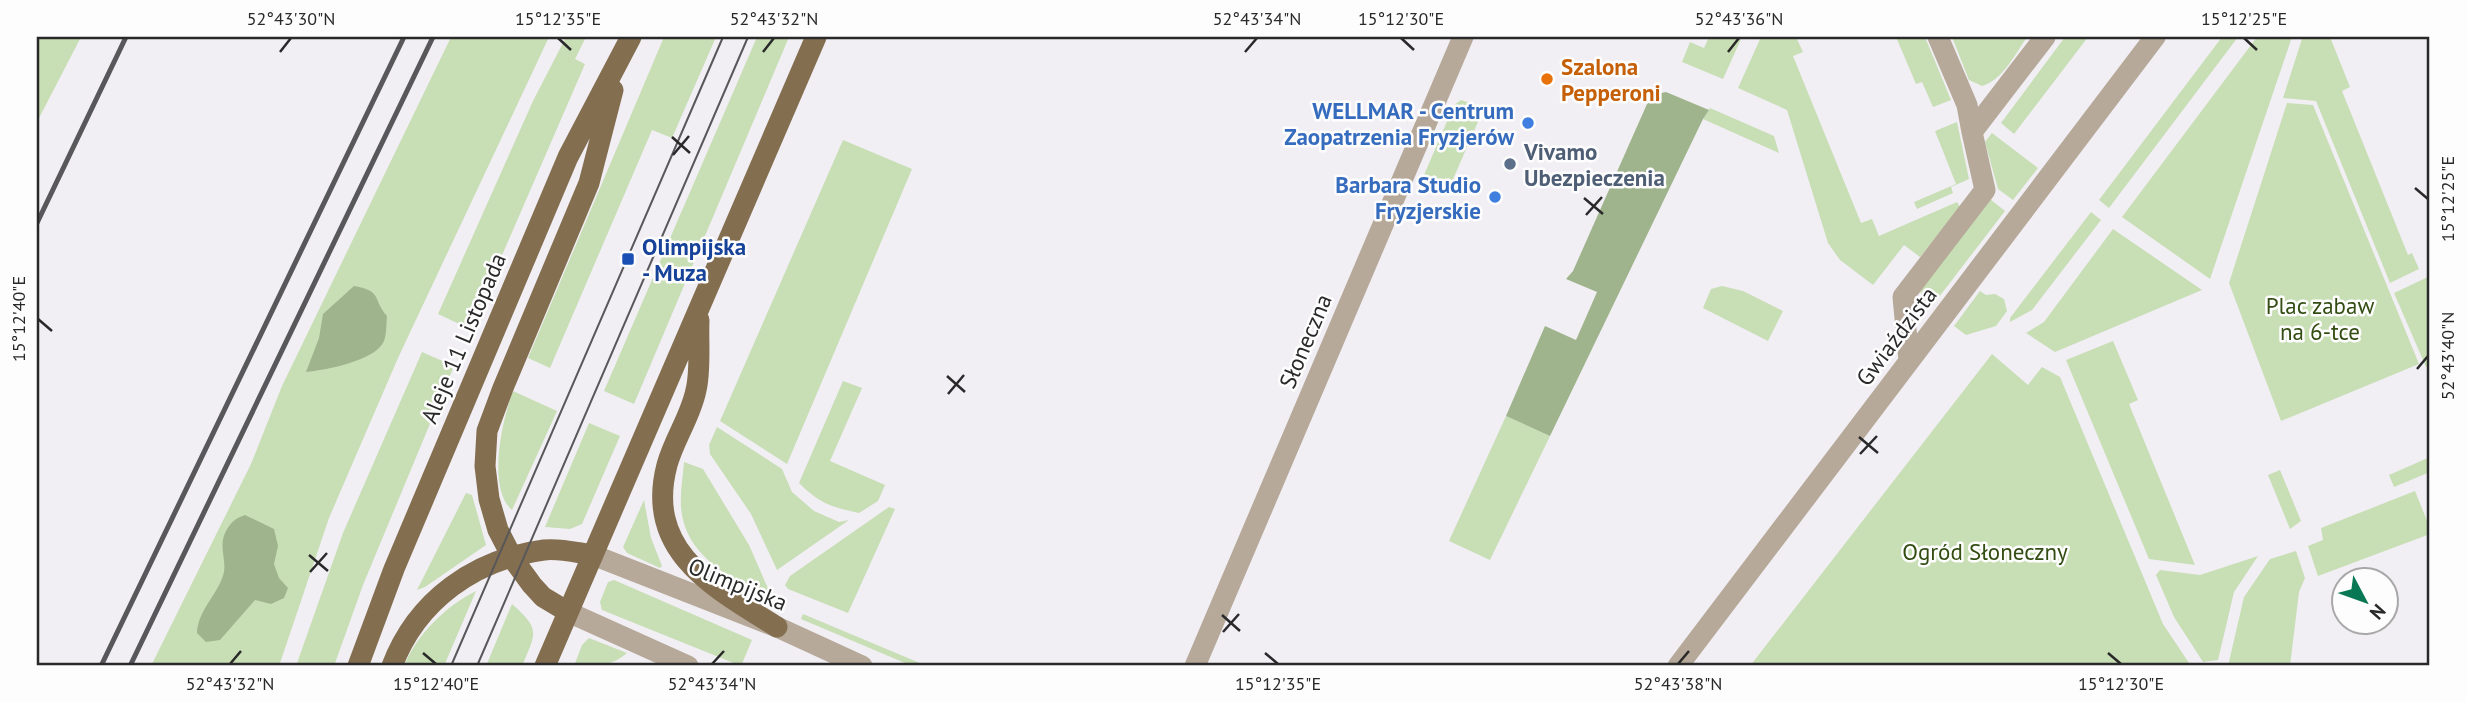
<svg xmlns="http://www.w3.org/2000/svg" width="2467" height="703" viewBox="0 0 2467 703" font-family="'PT Sans',sans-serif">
<rect width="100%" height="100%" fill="#f1eff4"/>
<path fill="#c8deb5" d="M 37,37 L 81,37 L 37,122 Z
M 451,37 L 549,37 L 398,358 L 329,518 L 279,666 L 151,666 L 251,464 L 282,386 Z
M 566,37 L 586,37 L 575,59 L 585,64 L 470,329 L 438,314 L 533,101 Z
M 664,37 L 716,37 L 672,138 L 652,130 L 550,368 L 528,358 Z
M 757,37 L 789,37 L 634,404 L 604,391 Z
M 1709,37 L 1742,37 L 1723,79 L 1682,62 L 1690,42 L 1704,48 Z
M 1761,37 L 1796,37 L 1803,52 L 1793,56 L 1861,223 L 1872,219 L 1879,236 L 1957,202 L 1960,207 L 1920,257 L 1904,245 L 1873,285 L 1840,260 L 1828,243 L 1787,110 L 1738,88 Z
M 1896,37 L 1925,37 L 1951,100 L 1933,107 L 1922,82 L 1916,84 Z
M 1952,37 L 2027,37 C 2016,53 2002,81 1982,86 L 1969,80 Z
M 2065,37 L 2088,37 L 2014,134 L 2001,123 Z
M 2222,37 L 2238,37 L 2109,208 L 2099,200 Z
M 2257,37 L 2292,37 L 2210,279 L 2122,217 Z
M 2306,37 L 2330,37 L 2350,87 L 2342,91 L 2408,255 L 2412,253 L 2419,269 L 2390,283 L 2316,101 L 2283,98 L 2302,39 Z
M 1461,100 L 1484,108 L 1447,193 L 1421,182 L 1454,105 Z
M 2287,103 L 2313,105 L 2419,364 L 2281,421 L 2229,283 Z
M 1710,108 L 1774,136 L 1779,153 L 1703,119 Z
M 1957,122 L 1969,179 L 1951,187 L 1953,193 L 1917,209 L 1914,202 L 1956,184 L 1935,131 Z
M 1992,133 L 2038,168 L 2013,200 L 1998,189 L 1985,142 Z
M 843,140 L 912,169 L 787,464 L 720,421 Z
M 1990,199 L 2005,211 L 1932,306 L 1922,299 L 1920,288 Z
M 2091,212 L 2101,220 L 2032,310 L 2010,322 L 2010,318 Z
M 2113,229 L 2202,290 L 2055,352 L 2026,333 L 2044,322 Z
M 2430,276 L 2430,365 L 2426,367 L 2394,293 Z
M 1722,286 L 1743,291 L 1783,311 L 1768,341 L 1703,308 L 1711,289 Z
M 1980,291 L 1986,295 L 1995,294 L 2004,299 L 2007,311 L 1996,326 L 1966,335 L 1954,326 Z
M 2113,341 L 2138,400 L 2129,404 L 2195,565 L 2149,559 L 2066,360 Z
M 422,352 L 454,366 L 363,585 L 334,666 L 296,666 L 343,533 Z
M 1992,354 L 2028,385 L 2042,367 L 2060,377 L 2163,624 L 2191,666 L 1750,666 Z
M 843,381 L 862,388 L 830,461 L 885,485 L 878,501 L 859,513 C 832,507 820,504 799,483 Z
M 513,391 L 557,411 L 512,510 C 486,487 503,418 513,391 Z
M 1506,416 L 1550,436 L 1490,560 L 1449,541 Z
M 589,423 L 620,436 L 582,524 L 570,529 L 545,527 Z
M 717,427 L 782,469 L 792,492 L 814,511 L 839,522 L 849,520 L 777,570 L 751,514 L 710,454 L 709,445 Z
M 2430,457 L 2430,472 L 2394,487 L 2389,475 Z
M 684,462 L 703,469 L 749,545 L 770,593 L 768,598 C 731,579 684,555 681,507 C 680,492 683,477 684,462 Z
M 2280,470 L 2301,521 L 2290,529 L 2268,475 Z
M 2415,491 L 2430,528 L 2430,534 L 2318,576 L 2308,546 L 2323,540 L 2321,528 Z
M 466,493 L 472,495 L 486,545 L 425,587 L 417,590 Z
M 644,500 L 651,538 L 662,566 L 660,568 L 627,553 L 623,547 Z
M 889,507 L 895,509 L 848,613 L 788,589 L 785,585 L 790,576 Z
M 2296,551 L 2305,578 L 2299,592 L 2290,666 L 2228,666 L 2244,597 L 2270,559 Z
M 2258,556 L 2234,592 L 2218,660 L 2203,662 L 2174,617 L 2156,575 L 2160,570 L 2200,575 Z
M 614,580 L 752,640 L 741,666 L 602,610 L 600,602 L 608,582 Z
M 476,591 L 444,666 L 404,666 C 417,634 446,606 476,591 Z
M 512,604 C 541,630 536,632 522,666 L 486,666 Z
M 803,614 L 927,666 L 912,666 L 801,619 Z
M 589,638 L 627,653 C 612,667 593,666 574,666 L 582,645 Z"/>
<path fill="#9fb48c" d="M 1666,92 L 1709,110 L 1703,119 L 1550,436 L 1506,416 L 1545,326 L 1576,340 L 1597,292 L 1566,279 L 1573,271 L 1647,104 L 1661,93 Z
M 354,286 C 383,291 372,299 387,316 C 386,325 387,336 383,343 C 373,361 326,370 306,372 L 319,338 L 323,314 Z
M 245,515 L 274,529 L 278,546 L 274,564 L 279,578 L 288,588 L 284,598 L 271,604 L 255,600 L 220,640 L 206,642 L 197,633 C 198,609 219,594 224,572 C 226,558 219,547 225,533 C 230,523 234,519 245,515 Z"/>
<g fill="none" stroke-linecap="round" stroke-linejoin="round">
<path stroke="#b6a999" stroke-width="21" d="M 1938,37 L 1967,105 L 1972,132
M 1909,361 L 1903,297 L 1985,190 L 1972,132 L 2045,37
M 593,555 L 777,627 L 862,666
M 568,612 L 688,666
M 1195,666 L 1463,37
M 1678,666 L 2155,37"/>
<path stroke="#846e50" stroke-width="21" d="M 699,320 C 698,341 701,370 696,390 C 691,416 674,439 667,465 C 644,552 715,588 777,627
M 568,612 L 543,597 L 532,585 L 513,559 L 498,530 L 489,499 L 485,466 L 487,431 L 503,388 L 589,183 L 613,90
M 358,666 L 394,569 L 568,157 L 631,37
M 392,666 C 417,600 475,559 544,550 C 560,548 578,553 593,555
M 545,666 L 816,37"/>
<path stroke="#585759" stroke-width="2" d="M 451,666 L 723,37
M 477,666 L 748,37"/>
<path stroke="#585759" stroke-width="5" d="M 37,223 L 126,37
M 101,666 L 404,37
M 130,666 L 433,37"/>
</g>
<path fill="none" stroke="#29292a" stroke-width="2.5" d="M 558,38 L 571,50M 1401,38 L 1414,50M 2244,38 L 2257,50M 280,52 L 291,38M 763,52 L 774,38M 1245,52 L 1257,38M 1728,52 L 1739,38M 672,137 L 690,153M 673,155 L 689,136M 2415,188 L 2428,199M 1584,198 L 1603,214M 1586,215 L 1602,197M 38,319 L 52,331M 2417,369 L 2428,356M 947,376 L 965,392M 948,394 L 964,375M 1859,437 L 1878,453M 1860,454 L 1877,436M 309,555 L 328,571M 310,572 L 327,553M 1222,615 L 1240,631M 1223,632 L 1239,614M 423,653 L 436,664M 1265,653 L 1278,664M 2108,653 L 2121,664M 230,664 L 241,651M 712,664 L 724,651M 1678,664 L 1689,651"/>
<circle fill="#e8710a" stroke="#fefdfe" stroke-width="2.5" cx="1547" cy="79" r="7"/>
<g fill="#3f7fe0" stroke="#fefdfe" stroke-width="2.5">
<circle cx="1528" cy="123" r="7"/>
<circle cx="1495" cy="197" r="7"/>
</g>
<circle fill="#5c6f8a" stroke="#fefdfe" stroke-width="2.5" cx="1510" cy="164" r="7"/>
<rect fill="#1a4fb4" stroke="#fefdfe" stroke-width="2.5" x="621" y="252" width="14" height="14" rx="3.5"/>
<g text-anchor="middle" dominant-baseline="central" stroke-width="5" stroke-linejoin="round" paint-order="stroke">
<g font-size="23" font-weight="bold" fill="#c56008" stroke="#fefdfe" text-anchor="start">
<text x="1561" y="66">Szalona<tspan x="1561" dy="26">Pepperoni</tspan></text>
</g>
<g font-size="23" font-weight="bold" fill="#366cbe" stroke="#fefdfe" text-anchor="end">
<text x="1514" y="110">WELLMAR - Centrum<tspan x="1514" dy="26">Zaopatrzenia Fryzjerów</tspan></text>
<text x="1481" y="184">Barbara Studio<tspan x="1481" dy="26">Fryzjerskie</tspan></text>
</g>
<g font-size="23" font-weight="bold" fill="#4e5e75" stroke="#fefdfe" text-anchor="start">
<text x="1524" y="151">Vivamo<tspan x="1524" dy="26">Ubezpieczenia</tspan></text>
</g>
<g font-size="23" font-weight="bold" fill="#164399" stroke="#fefdfe" text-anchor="start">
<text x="642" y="246">Olimpijska<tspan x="642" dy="26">- Muza</tspan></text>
</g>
<g font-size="23" fill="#324c11" stroke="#fefdfe">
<text x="2320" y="305">Plac zabaw<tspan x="2320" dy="26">na 6-tce</tspan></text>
<text x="1985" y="551">Ogród Słoneczny</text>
</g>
<g font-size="23" fill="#29292a" stroke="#fefdfe">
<text transform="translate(1896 336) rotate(-53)">Gwiaździsta</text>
<text transform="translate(463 338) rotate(-67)">Aleje 11 Listopada</text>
<text transform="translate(1305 341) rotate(-67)">Słoneczna</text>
<text transform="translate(738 584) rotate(22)">Olimpijska</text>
</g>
</g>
<rect width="2467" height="703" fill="none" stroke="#fefdfe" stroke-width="77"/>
<g transform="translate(2365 601) rotate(131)"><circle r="33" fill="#fefdfe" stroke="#a9a8a9" stroke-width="2"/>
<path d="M0-5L12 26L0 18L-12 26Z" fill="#077853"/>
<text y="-10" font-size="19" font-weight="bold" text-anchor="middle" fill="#29292a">N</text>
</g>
<rect x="38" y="38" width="2390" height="626" fill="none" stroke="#29292a" stroke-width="2.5"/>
<g font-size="18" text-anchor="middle" fill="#29292a">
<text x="291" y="25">52°43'30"N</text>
<text x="558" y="25">15°12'35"E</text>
<text x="774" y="25">52°43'32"N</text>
<text x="1257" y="25">52°43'34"N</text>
<text x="1401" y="25">15°12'30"E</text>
<text x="1739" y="25">52°43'36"N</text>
<text x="2244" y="25">15°12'25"E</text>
<text transform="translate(2448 199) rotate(-90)" y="6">15°12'25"E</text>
<text transform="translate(19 319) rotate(-90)" y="6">15°12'40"E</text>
<text transform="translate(2448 356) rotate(-90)" y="6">52°43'40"N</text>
<text x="230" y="690">52°43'32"N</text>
<text x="436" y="690">15°12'40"E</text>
<text x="712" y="690">52°43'34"N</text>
<text x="1278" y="690">15°12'35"E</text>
<text x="1678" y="690">52°43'38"N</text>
<text x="2121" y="690">15°12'30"E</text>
</g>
</svg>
